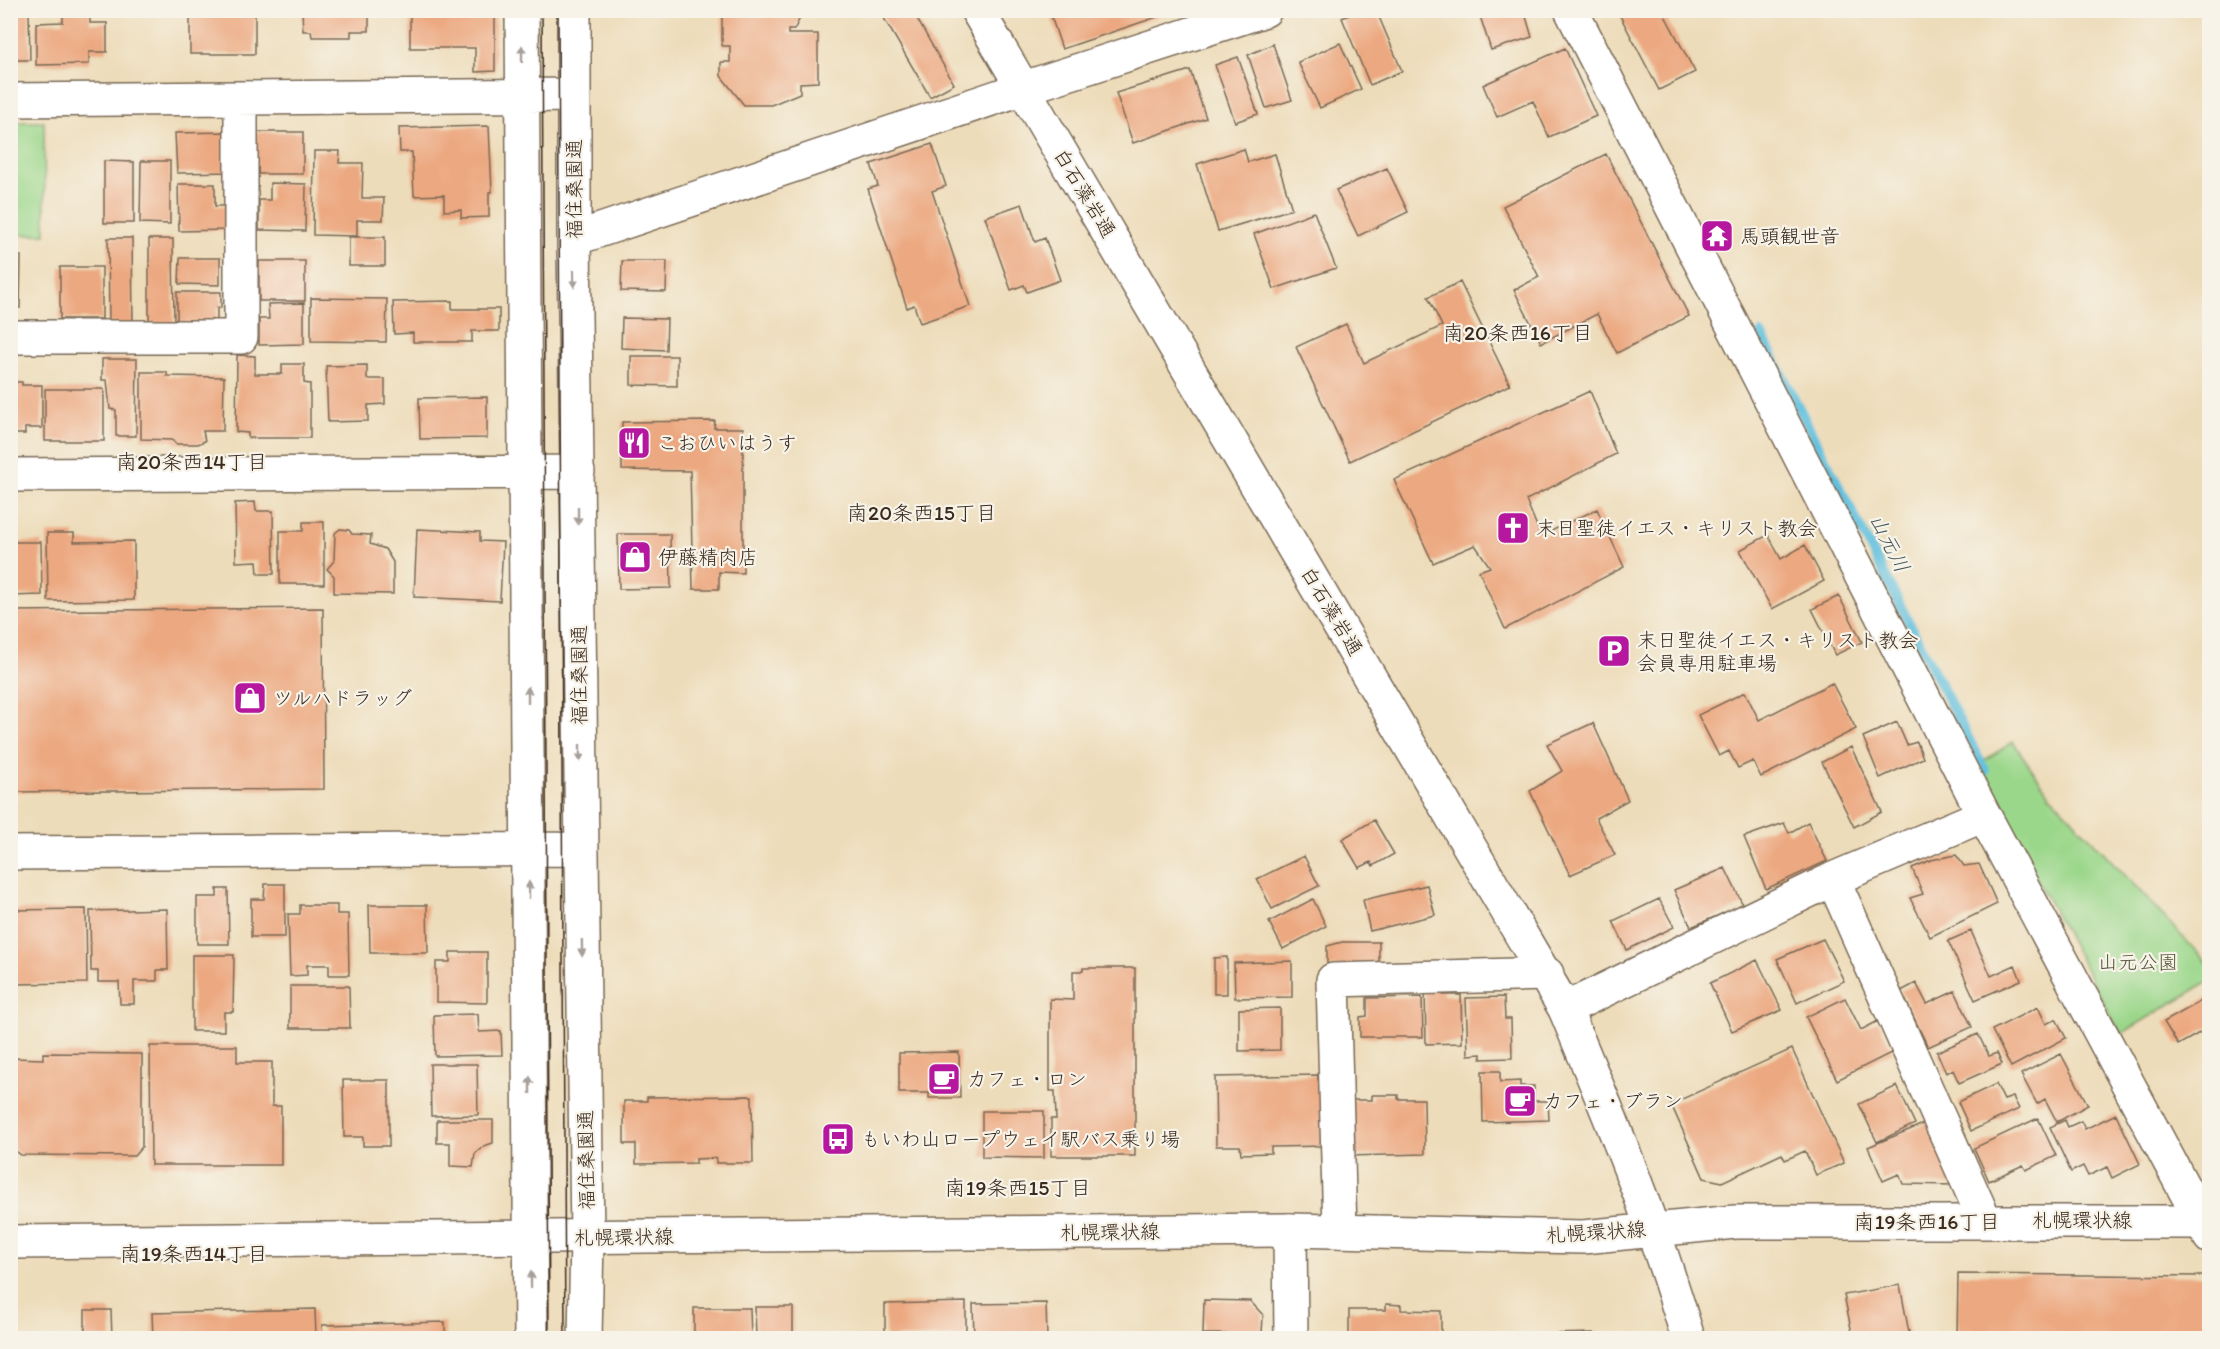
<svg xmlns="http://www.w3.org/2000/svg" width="2220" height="1349" viewBox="0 0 2220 1349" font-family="Itim,'Klee One',sans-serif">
<rect width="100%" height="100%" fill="#f7f3e8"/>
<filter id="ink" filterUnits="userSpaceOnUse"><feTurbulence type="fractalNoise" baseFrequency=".0167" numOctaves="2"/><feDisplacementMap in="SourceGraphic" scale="12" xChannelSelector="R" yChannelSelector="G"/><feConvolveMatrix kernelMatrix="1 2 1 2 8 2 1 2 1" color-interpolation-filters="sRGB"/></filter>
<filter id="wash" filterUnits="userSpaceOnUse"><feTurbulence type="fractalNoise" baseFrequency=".008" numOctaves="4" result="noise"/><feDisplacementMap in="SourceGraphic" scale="24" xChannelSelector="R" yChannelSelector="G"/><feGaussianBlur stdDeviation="1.35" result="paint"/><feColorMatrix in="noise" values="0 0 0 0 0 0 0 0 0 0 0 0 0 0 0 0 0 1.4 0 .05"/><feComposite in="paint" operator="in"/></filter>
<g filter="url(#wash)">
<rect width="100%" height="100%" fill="#eddcb9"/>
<path fill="#9bd78b" stroke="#6b8054" stroke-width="1.5" d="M 10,122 L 44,122 L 45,234 L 11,235 Z
M 2013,742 L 2050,795 L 2209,965 L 2209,981 L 2121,1034 L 1975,766 Z"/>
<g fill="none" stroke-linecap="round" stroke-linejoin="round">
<path stroke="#60c0de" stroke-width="10" d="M 1761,334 L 1985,771"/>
</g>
<g id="blocks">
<path fill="#eca880" d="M 10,10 L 29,10 L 30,60 L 15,60 L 15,65 L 10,65 Z
M 190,10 L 255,10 L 255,54 L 190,54 Z
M 302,10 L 369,10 L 369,31 L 351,31 L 351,37 L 312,37 L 311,31 L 303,31 Z
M 410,10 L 495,10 L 495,71 L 475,72 L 475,48 L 410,48 Z
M 722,10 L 804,10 L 794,30 L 788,30 L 788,34 L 818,34 L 818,82 L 800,83 L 800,93 L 771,105 L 744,105 L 721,76 L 721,62 L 730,62 L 730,46 L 722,46 Z
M 879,10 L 912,10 L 954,84 L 930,97 Z
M 1049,10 L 1159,10 L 1160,16 L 1062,49 Z
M 1360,10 L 1376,10 L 1402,71 L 1370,85 L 1342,18 Z
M 1488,10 L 1524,10 L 1532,37 L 1491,50 L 1479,13 Z
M 1617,10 L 1662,10 L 1695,72 L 1659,90 Z
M 63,12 L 90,12 L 90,23 L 107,23 L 107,52 L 89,52 L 89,64 L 36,65 L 36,23 L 63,22 Z
M 1340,43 L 1361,89 L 1320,108 L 1298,62 Z
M 1273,44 L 1292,100 L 1266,108 L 1248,55 Z
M 1565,48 L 1596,116 L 1549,137 L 1533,101 L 1497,117 L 1483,85 Z
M 1238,57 L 1258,114 L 1235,122 L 1215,65 Z
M 1190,70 L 1206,118 L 1133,143 L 1116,93 Z
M 489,126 L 492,192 L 489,192 L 489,217 L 461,218 L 461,210 L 444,211 L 444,195 L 414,196 L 412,152 L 400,152 L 399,128 Z
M 229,132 L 231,172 L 177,173 L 175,133 Z
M 254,132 L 303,132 L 303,174 L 254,174 Z
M 932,144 L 946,186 L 932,191 L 970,306 L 920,323 L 914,305 L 907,308 L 868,189 L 878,186 L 871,164 Z
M 1244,149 L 1248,162 L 1275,154 L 1292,209 L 1218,231 L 1197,164 Z
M 314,151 L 340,151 L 339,163 L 363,163 L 362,198 L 384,198 L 383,220 L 357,220 L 357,236 L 313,235 Z
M 1606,154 L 1689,316 L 1617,353 L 1597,314 L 1541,343 L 1514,290 L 1539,277 L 1503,206 Z
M 104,161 L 134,162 L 134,223 L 104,223 Z
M 141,161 L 170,161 L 170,224 L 140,223 Z
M 1387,168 L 1408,212 L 1358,236 L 1336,190 Z
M 270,183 L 306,184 L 305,231 L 259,230 L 259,200 L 270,200 Z
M 178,184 L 215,184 L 215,206 L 226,206 L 227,230 L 179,231 Z
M 1022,204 L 1035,242 L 1045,238 L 1060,280 L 1027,292 L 1024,285 L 1011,290 L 985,217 Z
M 1314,212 L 1336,268 L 1274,289 L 1254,234 Z
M 349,237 L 385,237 L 385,266 L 349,266 Z
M 108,238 L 132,238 L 133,325 L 109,325 Z
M 149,239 L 173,239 L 174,324 L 149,324 Z
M 10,253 L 21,256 L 20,308 L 10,308 Z
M 180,258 L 220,258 L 220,285 L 179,284 Z
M 259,261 L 305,261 L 305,301 L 259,301 Z
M 622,261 L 667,261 L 666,292 L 621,291 Z
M 60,267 L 102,267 L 102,319 L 60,319 Z
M 1460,282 L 1510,385 L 1350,461 L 1296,347 L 1346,324 L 1364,363 L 1442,326 L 1428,297 Z
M 177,292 L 221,292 L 221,308 L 217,308 L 217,322 L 177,323 Z
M 311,298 L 387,299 L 386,342 L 311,341 Z
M 452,301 L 452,309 L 499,309 L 499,331 L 472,331 L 472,342 L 413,342 L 413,333 L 394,334 L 393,302 Z
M 304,303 L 304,344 L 259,345 L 259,319 L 269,319 L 268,304 Z
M 622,318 L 667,319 L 666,350 L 621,348 Z
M 237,355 L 255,356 L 255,374 L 282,374 L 282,364 L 304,364 L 304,383 L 310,384 L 310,438 L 248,438 L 248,433 L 236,432 Z
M 631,356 L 677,356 L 677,386 L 631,385 Z
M 102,359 L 137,359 L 136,436 L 116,436 L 116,410 L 110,409 L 107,380 L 102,380 Z
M 367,365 L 367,379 L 385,379 L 385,404 L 368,405 L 368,421 L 328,422 L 326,366 Z
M 141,372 L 167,372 L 167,376 L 224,377 L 223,431 L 203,431 L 205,441 L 198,444 L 176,444 L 172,440 L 141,439 Z
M 10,382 L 22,382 L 22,385 L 42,385 L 42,428 L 25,428 L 25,434 L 10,434 Z
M 45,389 L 104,389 L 104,441 L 45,441 Z
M 1590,391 L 1616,454 L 1526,500 L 1541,536 L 1597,509 L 1624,567 L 1505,629 L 1479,571 L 1490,567 L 1475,545 L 1433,563 L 1394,480 Z
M 487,397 L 487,438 L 420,439 L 419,398 Z
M 715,421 L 714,428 L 743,428 L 743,573 L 719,572 L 719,589 L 693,589 L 690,471 L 622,470 L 622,422 Z
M 255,502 L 256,511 L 273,511 L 274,574 L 258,574 L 257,561 L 236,562 L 235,503 Z
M 303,522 L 324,522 L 324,584 L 280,584 L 280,531 L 303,531 Z
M 340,529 L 349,530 L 352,534 L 371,535 L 370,544 L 385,549 L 393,562 L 393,594 L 334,593 L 334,576 L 327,569 L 334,561 L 335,533 Z
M 417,529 L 480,532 L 480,541 L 503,542 L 500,601 L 414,597 Z
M 47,533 L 74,533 L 74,542 L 134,541 L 134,600 L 48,601 Z
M 618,534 L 670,534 L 671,588 L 619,589 Z
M 1768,535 L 1781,559 L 1805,545 L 1824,581 L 1772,609 L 1740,550 Z
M 10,542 L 41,542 L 42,595 L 10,596 Z
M 1839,596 L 1862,642 L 1835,655 L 1812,609 Z
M 323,608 L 324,789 L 10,792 L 10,611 Z
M 1832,683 L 1856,729 L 1761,777 L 1753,761 L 1738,768 L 1729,751 L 1719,756 L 1698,715 L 1745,692 L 1759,720 Z
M 1897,722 L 1907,745 L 1917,742 L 1923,758 L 1880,778 L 1863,737 Z
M 1593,723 L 1628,800 L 1596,818 L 1615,855 L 1570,875 L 1530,791 L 1562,771 L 1547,744 Z
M 1851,747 L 1882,812 L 1854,827 L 1822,762 Z
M 1374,820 L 1394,854 L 1373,866 L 1371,862 L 1359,868 L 1342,839 Z
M 1808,822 L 1827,861 L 1766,889 L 1744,837 L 1784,823 L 1789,833 Z
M 1956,855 L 1964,866 L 1979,864 L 1997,904 L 1930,937 L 1910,898 L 1923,894 L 1912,868 L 1931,860 Z
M 1304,856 L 1319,886 L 1272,909 L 1257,879 Z
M 1725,868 L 1743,905 L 1691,927 L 1674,890 Z
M 265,884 L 285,884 L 285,937 L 251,937 L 251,899 L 264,899 Z
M 1427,885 L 1435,915 L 1370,931 L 1363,900 Z
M 217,889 L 228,889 L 229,944 L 197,944 L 197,897 L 217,897 Z
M 1313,899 L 1326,926 L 1283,949 L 1269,922 Z
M 1659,899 L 1674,927 L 1627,950 L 1613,921 Z
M 300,905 L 337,905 L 337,914 L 348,914 L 349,975 L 329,975 L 329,965 L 307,965 L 307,975 L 290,976 L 288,914 L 300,914 Z
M 369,905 L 427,905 L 428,953 L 370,953 Z
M 86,909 L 87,983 L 10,984 L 10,910 Z
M 167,909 L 168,970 L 157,970 L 157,981 L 134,981 L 134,1004 L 120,1004 L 119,982 L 98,982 L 98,971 L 91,971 L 90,911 Z
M 1971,931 L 1991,976 L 2015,965 L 2021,980 L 1975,1000 L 1948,941 Z
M 1823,939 L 1844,981 L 1797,1003 L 1777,959 Z
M 1342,942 L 1379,942 L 1379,966 L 1327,967 L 1327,946 Z
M 450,952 L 487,952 L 487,1003 L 436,1002 L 436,962 L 450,962 Z
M 192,955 L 234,955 L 233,1012 L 224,1012 L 224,1031 L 192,1031 Z
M 1227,957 L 1227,994 L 1214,994 L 1214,958 Z
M 1757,960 L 1782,1010 L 1732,1031 L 1710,983 Z
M 1292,961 L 1292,997 L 1235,998 L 1234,963 Z
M 1083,968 L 1135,968 L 1135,1156 L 1051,1156 L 1051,1119 L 1056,1119 L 1055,1091 L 1050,1091 L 1050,999 L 1073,1000 L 1073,971 L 1083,971 Z
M 1916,983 L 1927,1004 L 1955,991 L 1972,1027 L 1928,1047 L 1901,991 Z
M 290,986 L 349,986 L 350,1028 L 290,1028 Z
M 1443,988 L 1443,995 L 1461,995 L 1462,1043 L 1426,1044 L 1425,989 Z
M 2210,996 L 2210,1027 L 2178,1045 L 2164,1022 Z
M 1422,997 L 1423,1037 L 1360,1037 L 1360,1017 L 1367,1016 L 1367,998 Z
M 1504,997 L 1505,1019 L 1511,1019 L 1512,1058 L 1481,1059 L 1481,1054 L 1468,1055 L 1466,998 Z
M 1845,998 L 1861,1030 L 1878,1021 L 1893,1052 L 1837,1080 L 1806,1017 Z
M 2038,1007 L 2046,1024 L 2056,1019 L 2066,1038 L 2011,1067 L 1992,1030 Z
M 1280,1008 L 1280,1050 L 1239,1051 L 1239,1009 Z
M 478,1014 L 479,1032 L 501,1031 L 502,1055 L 435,1056 L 434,1015 Z
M 1978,1034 L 1989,1056 L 1997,1053 L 2002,1064 L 1959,1083 L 1953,1070 L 1946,1073 L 1937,1052 Z
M 150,1046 L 237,1046 L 237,1062 L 272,1062 L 272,1106 L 281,1106 L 281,1165 L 151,1165 Z
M 1792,1049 L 1844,1163 L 1816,1175 L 1805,1151 L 1785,1160 L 1782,1154 L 1722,1182 L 1704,1178 L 1671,1104 Z
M 959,1052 L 960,1098 L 929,1098 L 929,1093 L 899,1093 L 899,1053 Z
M 43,1053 L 142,1054 L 142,1147 L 134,1156 L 21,1155 L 13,1149 L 10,1069 L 13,1069 L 13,1058 L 43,1059 Z
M 2061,1054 L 2088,1105 L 2057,1122 L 2045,1099 L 2037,1104 L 2021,1074 Z
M 430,1064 L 477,1064 L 478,1115 L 431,1116 Z
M 1482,1071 L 1500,1071 L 1500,1082 L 1520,1081 L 1520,1086 L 1534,1086 L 1534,1101 L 1548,1101 L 1549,1120 L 1483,1122 Z
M 1318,1075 L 1318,1080 L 1324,1080 L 1325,1146 L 1271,1147 L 1271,1153 L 1241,1154 L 1240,1146 L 1216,1146 L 1215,1077 Z
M 343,1080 L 389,1080 L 389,1146 L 363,1146 L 363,1137 L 344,1137 Z
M 1996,1084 L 2004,1100 L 2013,1097 L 2019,1109 L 1971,1131 L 1958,1102 Z
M 1897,1086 L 1915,1124 L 1877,1142 L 1859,1104 Z
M 1372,1095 L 1398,1095 L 1398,1099 L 1424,1099 L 1425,1154 L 1347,1156 L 1346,1100 L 1372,1100 Z
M 752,1096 L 753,1163 L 716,1163 L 716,1158 L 696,1159 L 696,1163 L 636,1164 L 636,1144 L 624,1144 L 624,1101 L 647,1101 L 647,1097 Z
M 982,1111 L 1044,1111 L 1044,1158 L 982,1157 Z
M 2116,1114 L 2140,1164 L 2112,1178 L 2107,1167 L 2088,1176 L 2083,1166 L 2071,1172 L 2050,1127 L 2065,1120 L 2068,1127 L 2081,1121 L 2085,1129 Z
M 2038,1118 L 2056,1156 L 2026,1170 L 2023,1165 L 1989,1181 L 1974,1148 Z
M 437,1120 L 493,1120 L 493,1143 L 484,1146 L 475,1154 L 473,1167 L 450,1166 L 450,1143 L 437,1143 Z
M 1928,1122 L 1955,1185 L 1903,1184 L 1899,1174 L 1883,1181 L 1868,1147 Z
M 1958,1274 L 2202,1276 L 2210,1283 L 2210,1338 L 1957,1338 Z
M 1900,1285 L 1910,1338 L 1853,1338 L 1844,1295 Z
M 1204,1300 L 1250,1301 L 1263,1315 L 1262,1334 L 1203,1334 Z
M 966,1302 L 966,1336 L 885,1338 L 885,1304 Z
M 1046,1303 L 1047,1338 L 974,1338 L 973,1304 Z
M 1386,1304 L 1401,1305 L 1401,1310 L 1441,1311 L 1441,1338 L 1349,1338 L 1349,1310 L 1386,1310 Z
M 755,1307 L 793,1307 L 793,1338 L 756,1338 Z
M 694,1308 L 750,1308 L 751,1338 L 694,1338 Z
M 315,1309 L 316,1338 L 153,1338 L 152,1313 Z
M 85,1310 L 111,1310 L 112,1338 L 85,1338 Z
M 445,1322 L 445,1338 L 323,1338 L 322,1325 Z
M 1594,1333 L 1594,1338 L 1549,1338 L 1549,1334 Z"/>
</g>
</g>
<g filter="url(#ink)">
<use href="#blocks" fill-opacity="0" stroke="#796854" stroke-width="1.5"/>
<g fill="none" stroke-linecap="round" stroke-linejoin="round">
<g stroke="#796854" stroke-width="36">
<path id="minor" d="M 522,10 L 531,1338
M 574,10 L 574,239 L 587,1238 L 585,1338
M 1571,10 L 1984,815 L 2210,1237
M 10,100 L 574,95
M 574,239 L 1024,88 L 1265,10
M 10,337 L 241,337 L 241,98
M 10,475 L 578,472
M 10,853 L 580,849
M 1833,879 L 1985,1221
M 1565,1009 L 1833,879 L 1984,815
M 1290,1230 L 1291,1338
M 1340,1231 L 1333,980 L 1547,974"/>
</g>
<g stroke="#796854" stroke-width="36">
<path id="major" d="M 977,10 L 1565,1009 C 1611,1118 1655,1225 1688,1338
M 10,1242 L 1290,1230 L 1583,1237 L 1735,1222 L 2210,1222"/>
</g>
<use href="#minor" stroke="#fff" stroke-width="33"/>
<use href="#major" stroke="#fff" stroke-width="33"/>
<path stroke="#3b2a1e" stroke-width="1.5" d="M 542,10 L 549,1338
M 558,10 L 565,1338"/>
</g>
<defs><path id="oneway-solid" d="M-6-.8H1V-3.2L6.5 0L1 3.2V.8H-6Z" transform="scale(1.5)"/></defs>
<g fill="#a79f9a">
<use href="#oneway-solid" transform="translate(522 54) rotate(-90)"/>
<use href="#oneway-solid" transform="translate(574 279) rotate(89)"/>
<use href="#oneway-solid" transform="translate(578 516) rotate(90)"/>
<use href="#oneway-solid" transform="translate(528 695) rotate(-90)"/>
<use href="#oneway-solid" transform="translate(580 753) rotate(90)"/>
<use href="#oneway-solid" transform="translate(529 890) rotate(-90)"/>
<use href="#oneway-solid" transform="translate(582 948) rotate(89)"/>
<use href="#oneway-solid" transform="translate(530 1085) rotate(-90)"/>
<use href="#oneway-solid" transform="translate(531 1280) rotate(-90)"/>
</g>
</g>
<defs>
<g id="temple-square" transform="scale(1.725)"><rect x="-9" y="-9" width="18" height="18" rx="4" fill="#b5179e" stroke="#f7f3e8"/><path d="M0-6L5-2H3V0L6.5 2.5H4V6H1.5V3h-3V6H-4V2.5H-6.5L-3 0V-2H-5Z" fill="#fff"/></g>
<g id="restaurant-square" transform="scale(1.725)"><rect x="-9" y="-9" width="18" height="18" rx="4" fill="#b5179e" stroke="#f7f3e8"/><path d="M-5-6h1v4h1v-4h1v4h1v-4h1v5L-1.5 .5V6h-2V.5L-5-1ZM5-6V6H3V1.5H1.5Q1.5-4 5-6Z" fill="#fff"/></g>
<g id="church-square" transform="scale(1.725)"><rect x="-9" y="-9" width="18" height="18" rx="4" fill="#b5179e" stroke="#f7f3e8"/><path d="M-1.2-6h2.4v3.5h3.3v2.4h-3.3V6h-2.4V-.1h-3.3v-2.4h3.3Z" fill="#fff"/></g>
<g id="shop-square" transform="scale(1.725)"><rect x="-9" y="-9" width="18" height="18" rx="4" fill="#b5179e" stroke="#f7f3e8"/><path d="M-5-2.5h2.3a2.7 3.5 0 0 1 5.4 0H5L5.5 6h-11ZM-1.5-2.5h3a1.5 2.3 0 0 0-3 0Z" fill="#fff"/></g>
<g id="parking-square" transform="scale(1.725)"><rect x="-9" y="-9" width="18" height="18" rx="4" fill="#b5179e" stroke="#f7f3e8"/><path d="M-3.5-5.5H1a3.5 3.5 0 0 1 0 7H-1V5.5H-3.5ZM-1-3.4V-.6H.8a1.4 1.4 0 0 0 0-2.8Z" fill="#fff"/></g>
<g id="cafe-square" transform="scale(1.725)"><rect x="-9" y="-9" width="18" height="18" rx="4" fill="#b5179e" stroke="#f7f3e8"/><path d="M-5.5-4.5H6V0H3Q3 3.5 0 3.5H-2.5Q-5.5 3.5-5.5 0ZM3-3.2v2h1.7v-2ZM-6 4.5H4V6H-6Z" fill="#fff"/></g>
<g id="bus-square" transform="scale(1.725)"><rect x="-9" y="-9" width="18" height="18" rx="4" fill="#b5179e" stroke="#f7f3e8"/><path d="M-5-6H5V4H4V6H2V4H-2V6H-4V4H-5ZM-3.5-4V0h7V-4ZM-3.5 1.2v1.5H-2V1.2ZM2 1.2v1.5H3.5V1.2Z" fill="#fff"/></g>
</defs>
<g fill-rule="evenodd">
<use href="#temple-square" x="1717" y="236"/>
<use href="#restaurant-square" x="634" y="443"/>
<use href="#church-square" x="1513" y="528"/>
<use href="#shop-square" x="635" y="557"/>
<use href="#parking-square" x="1614" y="651"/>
<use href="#shop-square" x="250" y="698"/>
<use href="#cafe-square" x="944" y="1079"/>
<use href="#cafe-square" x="1520" y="1101"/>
<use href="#bus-square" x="838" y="1139"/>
</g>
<g text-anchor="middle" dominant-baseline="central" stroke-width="4.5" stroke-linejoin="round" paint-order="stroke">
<g font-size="20" fill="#3b2a1e" stroke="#f7f3e8">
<text transform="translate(574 189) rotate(-90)">福住桑園通</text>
<text transform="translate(1085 193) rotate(59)">白石藻岩通</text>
<text transform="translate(1332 611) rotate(59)">白石藻岩通</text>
<text transform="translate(579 675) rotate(-90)">福住桑園通</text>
<text transform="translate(586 1160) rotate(-91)">福住桑園通</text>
<text x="2082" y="1220">札幌環状線</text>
<text transform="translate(1110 1232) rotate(-1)">札幌環状線</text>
<text transform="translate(1596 1232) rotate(-4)">札幌環状線</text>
<text transform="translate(624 1237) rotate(-1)">札幌環状線</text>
</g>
<g font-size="20" fill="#3b2a1e" stroke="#f7f3e8" text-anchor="start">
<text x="1740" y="236">馬頭観世音</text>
<text x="657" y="443">こおひいはうす</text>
<text x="1536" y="528">末日聖徒イエス・キリスト教会</text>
<text x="658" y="557">伊藤精肉店</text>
<text x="1637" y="640">末日聖徒イエス・キリスト教会<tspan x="1637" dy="23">会員専用駐車場</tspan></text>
<text x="273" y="698">ツルハドラッグ</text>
<text x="967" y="1079">カフェ・ロン</text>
<text x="1543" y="1101">カフェ・ブラン</text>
<text x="861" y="1139">もいわ山ロープウェイ駅バス乗り場</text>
</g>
<g font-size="20" fill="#535539" stroke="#f7f3e8">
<text x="2138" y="962">山元公園</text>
</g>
<g font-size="21" fill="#3b2a1e" stroke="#f7f3e8">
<text x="1518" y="332">南20条西16丁目</text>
<text x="192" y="461">南20条西14丁目</text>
<text x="922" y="512">南20条西15丁目</text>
<text x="1018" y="1187">南19条西15丁目</text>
<text x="1927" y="1221">南19条西16丁目</text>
<text x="194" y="1253">南19条西14丁目</text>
</g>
<g font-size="21" font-style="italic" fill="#465758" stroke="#f7f3e8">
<text transform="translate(1890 543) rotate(63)">山元川</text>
</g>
</g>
<rect width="2220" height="1349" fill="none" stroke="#f7f3e8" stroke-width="36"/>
</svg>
